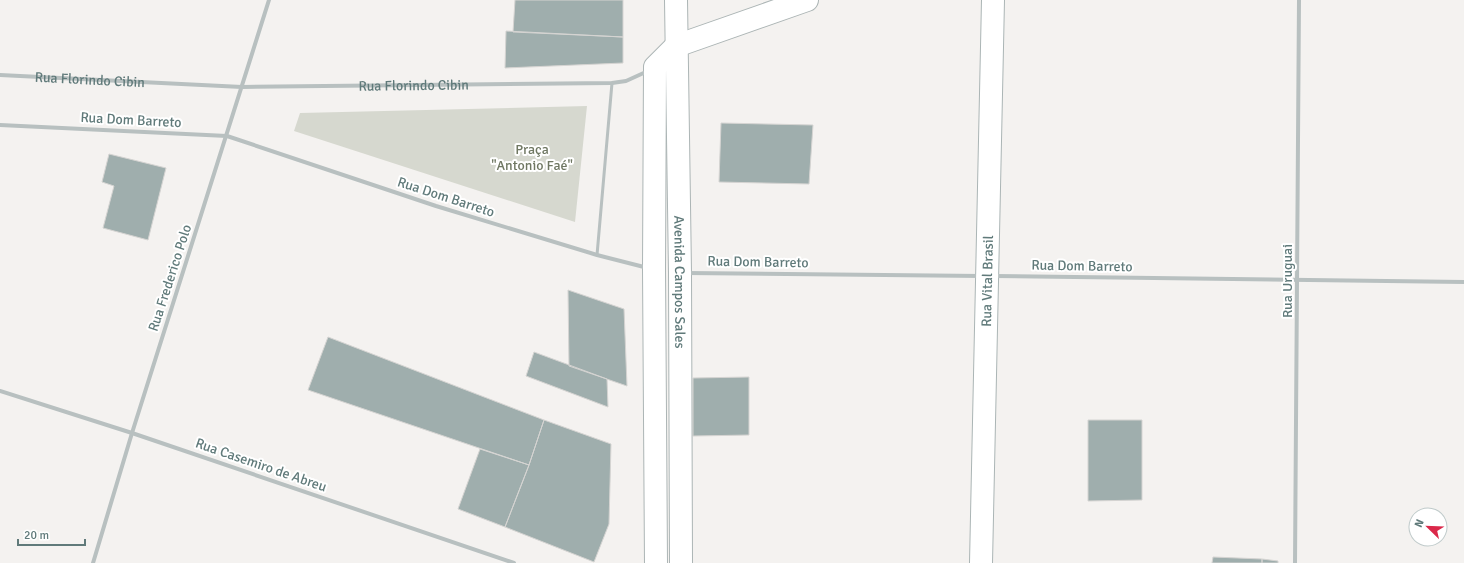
<svg xmlns="http://www.w3.org/2000/svg" width="1464" height="563" viewBox="0 0 1464 563" font-family="Signika,sans-serif">
<rect width="100%" height="100%" fill="#f4f2f0"/>
<path fill="#d6d8cf" d="M 587,106 L 575,222 L 294,131 L 300,113 Z"/>
<path fill="#9faead" stroke="#d5d4d2" d="M 515,0 L 623,0 L 623,37 L 513,32 Z
M 506,31 L 623,37 L 623,63 L 505,68 Z
M 721,123 L 813,125 L 809,184 L 719,182 Z
M 109,154 L 166,168 L 148,240 L 103,228 L 114,186 L 102,182 Z
M 568,290 L 624,309 L 627,386 L 569,366 Z
M 328,337 L 544,420 L 529,465 L 308,390 Z
M 534,352 L 607,379 L 608,407 L 526,376 Z
M 749,377 L 749,435 L 693,436 L 693,378 Z
M 544,420 L 611,444 L 609,524 L 594,562 L 505,527 L 529,465 Z
M 1088,420 L 1142,420 L 1142,500 L 1088,501 Z
M 480,449 L 529,465 L 505,527 L 458,509 Z
M 1213,557 L 1262,559 L 1262,563 L 1212,563 Z
M 1262,559 L 1278,561 L 1278,563 L 1262,563 Z"/>
<g fill="none" stroke-linecap="round" stroke-linejoin="round">
<g stroke="#abb5b5" stroke-width="24">
<g id="secondary">
<path id="s2" d="M 981,563 L 993,0"/>
</g>
</g>
<g stroke="#acb5b5" stroke-width="24">
<g id="primary">
<path id="s3" d="M 676,0 L 680,273 L 681,563"/>
<path d="M 656,563 L 654,269 L 655,67 L 676,46 L 807,0"/>
</g>
</g>
<path stroke="#b8c0c0" stroke-width="3" d="M 597,255 L 612,83"/>
<g stroke="#b8c0c0" stroke-width="4">
<path id="s1" d="M 0,75 L 242,87 L 612,83 L 626,81 L 648,71"/>
<path d="M 0,125 L 227,136 L 436,206 L 597,255 L 648,268"/>
<path d="M 686,273 L 982,276"/>
<path d="M 994,276 L 1464,282"/>
<path d="M 0,391 L 132,433 L 514,563"/>
<path d="M 93,563 L 132,433 L 269,0"/>
<path d="M 1295,563 L 1299,0"/>
</g>
<use href="#secondary" stroke="#fff" stroke-width="22"/>
<use href="#primary" stroke="#fff" stroke-width="22"/>
</g>
<g text-anchor="middle" dominant-baseline="central" stroke-width="4" stroke-linejoin="round" paint-order="stroke">
<g font-size="14" fill="#607a7a" stroke="#fff">
<text stroke="none"><textPath href="#s1" startOffset="90">Rua Florindo Cibin</textPath></text>
<text stroke="none"><textPath href="#s1" startOffset="414">Rua Florindo Cibin</textPath></text>
<text transform="translate(131 120) rotate(3)">Rua Dom Barreto</text>
<text transform="translate(446 197) rotate(18)">Rua Dom Barreto</text>
<text transform="translate(758 262) rotate(1)">Rua Dom Barreto</text>
<text transform="translate(1082 266) rotate(1)">Rua Dom Barreto</text>
<text transform="translate(170 278) rotate(-72)">Rua Frederico Polo</text>
<text stroke="none"><textPath href="#s3" startOffset="282">Avenida Campos Sales</textPath></text>
<text transform="translate(1287 281) rotate(-90)">Rua Uruguai</text>
<text stroke="none"><textPath href="#s2" startOffset="282">Rua Vital Brasil</textPath></text>
<text transform="translate(261 465) rotate(19)">Rua Casemiro de Abreu</text>
</g>
<g font-size="14" fill="#6f7762" stroke="#fff">
<text x="532" y="149">Praça<tspan x="532" dy="16">"Antonio Faé"</tspan></text>
</g>
</g>
<g transform="translate(1428 527) rotate(293)"><circle r="19" fill="#ffffff" stroke="#bfcaca"/>
<path d="M0-3L7 15L0 10L-7 15Z" fill="#db284a"/>
<text y="-6" font-size="11" font-weight="bold" text-anchor="middle" fill="#607a7a">N</text>
</g>
<path d="M18 539v6h67v-6" fill="none" stroke="#607a7a" stroke-width="2"/>
<text x="24" y="539" font-size="12" fill="#607a7a" stroke="#ffffff" stroke-width="3" paint-order="stroke">20 m</text>
</svg>
